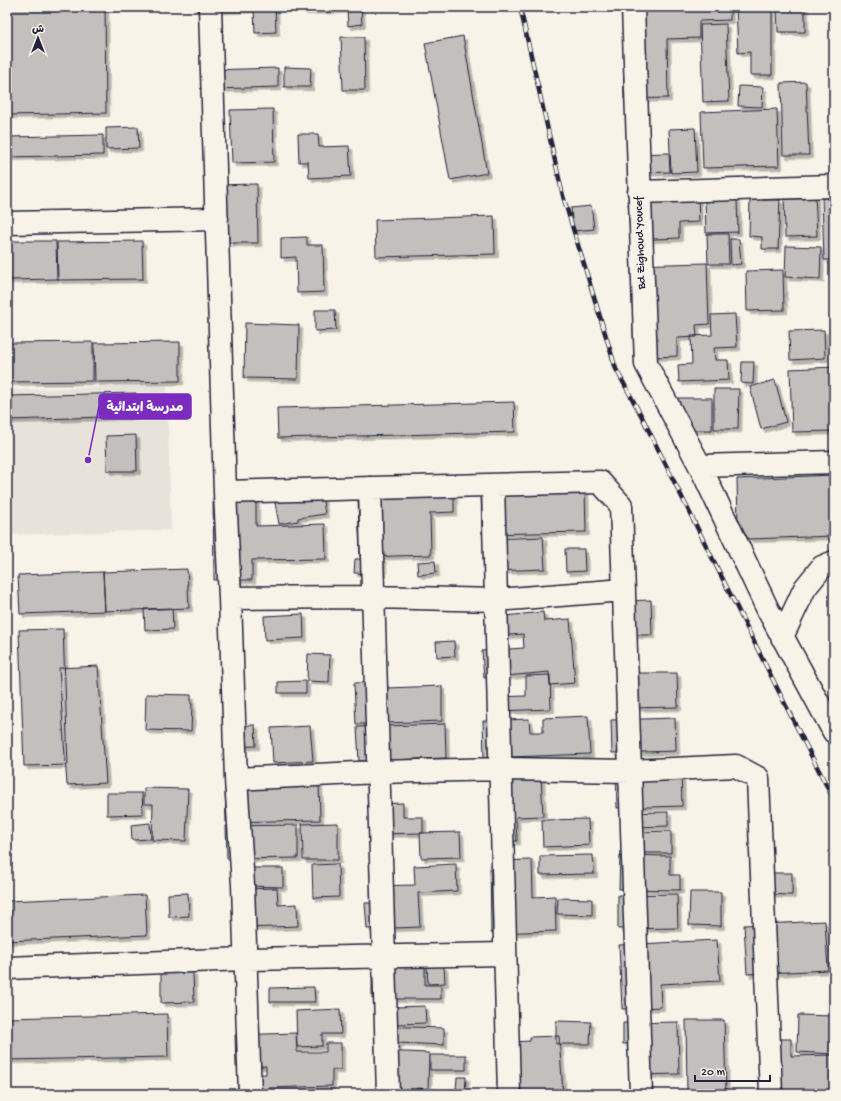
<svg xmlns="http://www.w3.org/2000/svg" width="841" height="1101" viewBox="0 0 841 1101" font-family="'Gochi Hand','Playpen Sans Arabic',sans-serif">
<defs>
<filter id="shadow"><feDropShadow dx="3.5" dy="3.5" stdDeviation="0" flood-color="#0004"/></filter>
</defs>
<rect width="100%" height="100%" fill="#f7f3e8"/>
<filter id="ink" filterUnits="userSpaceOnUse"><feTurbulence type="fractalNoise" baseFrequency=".025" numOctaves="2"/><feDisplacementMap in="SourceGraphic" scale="8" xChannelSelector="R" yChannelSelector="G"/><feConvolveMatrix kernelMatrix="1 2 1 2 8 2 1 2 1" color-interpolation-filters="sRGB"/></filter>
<g filter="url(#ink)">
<path fill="#e7e3db" d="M 167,385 L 171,530 L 7,535 L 7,390 Z"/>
<path fill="#c2bfbd" stroke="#22223b" filter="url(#shadow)" d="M 7,7 L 105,7 L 106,113 L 7,115 Z
M 196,7 L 275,7 L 276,32 L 255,33 L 254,9 L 197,11 Z
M 303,7 L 358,7 L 358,9 L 303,11 Z
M 623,7 L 730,7 L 730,20 L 699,21 L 699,38 L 667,39 L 668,98 L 624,99 Z
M 736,7 L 772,7 L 772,75 L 750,75 L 750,52 L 738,53 Z
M 777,7 L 805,7 L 805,32 L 778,32 Z
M 361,9 L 362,24 L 348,26 L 347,10 Z
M 726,24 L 729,101 L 703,102 L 700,25 Z
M 463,36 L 487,173 L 450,180 L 425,43 Z
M 341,37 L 364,37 L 365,90 L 343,90 Z
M 284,67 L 311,68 L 310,87 L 284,87 Z
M 278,68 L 278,87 L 212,89 L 211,70 Z
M 806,82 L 809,155 L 783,155 L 781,83 Z
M 739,86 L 763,87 L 762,107 L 738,106 Z
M 273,109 L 274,162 L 232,163 L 230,110 Z
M 777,109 L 779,166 L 703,168 L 701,112 Z
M 138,127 L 139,148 L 106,149 L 106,128 Z
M 695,128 L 697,172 L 671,173 L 669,129 Z
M 298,134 L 318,134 L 319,147 L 349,146 L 351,176 L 309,178 L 308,162 L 299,162 Z
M 103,135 L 103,155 L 7,157 L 7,137 Z
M 669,153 L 670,172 L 630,173 L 630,154 Z
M 257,184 L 258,243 L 229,243 L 229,233 L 214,234 L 214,185 Z
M 784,193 L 815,193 L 817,236 L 785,237 Z
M 698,197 L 699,222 L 679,223 L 679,238 L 630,240 L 628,199 Z
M 822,198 L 834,198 L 834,260 L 824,260 Z
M 737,199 L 738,232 L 706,233 L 705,200 Z
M 750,199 L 780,200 L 778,249 L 762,249 L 762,237 L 749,236 Z
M 591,206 L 594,229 L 573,231 L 571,208 Z
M 494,216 L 495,254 L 376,257 L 375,220 Z
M 707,234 L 728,234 L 729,264 L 708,264 Z
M 307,237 L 307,245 L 323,245 L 324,292 L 297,293 L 296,257 L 281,258 L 281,238 Z
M 730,239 L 739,239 L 741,264 L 731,265 Z
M 7,241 L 56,241 L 57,279 L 7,280 Z
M 142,241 L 143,279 L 58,280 L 57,242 Z
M 786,246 L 821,247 L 820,279 L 785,277 Z
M 707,263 L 709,324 L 696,325 L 697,337 L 677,338 L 677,356 L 634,358 L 631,265 Z
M 783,270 L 784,310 L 747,311 L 746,271 Z
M 315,310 L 335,310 L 336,330 L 315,331 Z
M 735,314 L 737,347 L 714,348 L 715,360 L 728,360 L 729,380 L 679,382 L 678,365 L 692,364 L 691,336 L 712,335 L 711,315 Z
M 245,323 L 299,325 L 298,379 L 244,378 Z
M 824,330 L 825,358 L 790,360 L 789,331 Z
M 93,342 L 93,381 L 8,382 L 8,343 Z
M 180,342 L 180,381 L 95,382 L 94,343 Z
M 742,362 L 754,362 L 753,384 L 741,383 Z
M 834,367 L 834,431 L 792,432 L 790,369 Z
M 775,380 L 786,422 L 761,429 L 750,387 Z
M 714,389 L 739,389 L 738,429 L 714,429 Z
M 136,393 L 137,416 L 7,420 L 7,396 Z
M 668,398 L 712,398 L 712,430 L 668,430 Z
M 514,402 L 515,432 L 278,438 L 277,408 Z
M 136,435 L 137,471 L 107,471 L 106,436 Z
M 834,475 L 834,536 L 749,539 L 738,526 L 737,479 Z
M 585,489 L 586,532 L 482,534 L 481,492 Z
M 322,495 L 325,514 L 298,518 L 298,521 L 279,524 L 275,503 Z
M 454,496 L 454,512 L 430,513 L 431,555 L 360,557 L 358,499 Z
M 256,497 L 256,526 L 325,524 L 326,559 L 252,560 L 252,580 L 214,580 L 213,498 Z
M 543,537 L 545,569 L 495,571 L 493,539 Z
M 565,549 L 584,549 L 585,571 L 566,572 Z
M 355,559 L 383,559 L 383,574 L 354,573 Z
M 435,561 L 436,573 L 418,575 L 417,562 Z
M 187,569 L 189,608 L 105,611 L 103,572 Z
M 103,572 L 105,611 L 20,614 L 18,575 Z
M 651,600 L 652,635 L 624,635 L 623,601 Z
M 172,608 L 173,629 L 145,630 L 144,609 Z
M 543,612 L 544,621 L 570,619 L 575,683 L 550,685 L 549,672 L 484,678 L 482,651 L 524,648 L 523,634 L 497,636 L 495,617 Z
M 303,614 L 304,638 L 265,640 L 264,616 Z
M 63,629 L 68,765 L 24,766 L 19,630 Z
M 454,641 L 455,656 L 437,657 L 436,642 Z
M 308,654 L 330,655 L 329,682 L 307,681 Z
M 98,666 L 106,783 L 67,785 L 59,668 Z
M 626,673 L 677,673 L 678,707 L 627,708 Z
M 550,675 L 551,709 L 497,711 L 496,697 L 526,696 L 526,676 Z
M 306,681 L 306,693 L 278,693 L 278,682 Z
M 385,682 L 386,724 L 356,724 L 354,683 Z
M 442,686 L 442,721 L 387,723 L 386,688 Z
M 146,694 L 191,695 L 191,704 L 192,704 L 191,731 L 145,730 Z
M 588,716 L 590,754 L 484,758 L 483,721 L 529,719 L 530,732 L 543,732 L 543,718 Z
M 675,718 L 676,751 L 612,753 L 611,720 Z
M 445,724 L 446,758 L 359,761 L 357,727 Z
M 255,725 L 256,746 L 227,747 L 226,726 Z
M 310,726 L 313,761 L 273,763 L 271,728 Z
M 681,770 L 682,806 L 617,808 L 616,772 Z
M 541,777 L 543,816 L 516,817 L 517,841 L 493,842 L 490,779 Z
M 319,784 L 320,820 L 226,822 L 225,786 Z
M 144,788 L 188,789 L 186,841 L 152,840 L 153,804 L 144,804 Z
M 107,793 L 142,793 L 143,814 L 107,815 Z
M 403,803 L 403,817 L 423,817 L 423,833 L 372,834 L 371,804 Z
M 668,812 L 668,826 L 634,827 L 623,813 Z
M 588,819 L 589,845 L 543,847 L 542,820 Z
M 150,823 L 151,839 L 132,840 L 131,825 Z
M 338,823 L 338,860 L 303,860 L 302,824 Z
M 298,825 L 298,858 L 227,859 L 226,826 Z
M 671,831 L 671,853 L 637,853 L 637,832 Z
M 460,832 L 461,857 L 421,858 L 420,833 Z
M 593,855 L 594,874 L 540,875 L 540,856 Z
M 620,855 L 670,856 L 670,875 L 680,875 L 680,890 L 619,889 Z
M 532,860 L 533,897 L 555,896 L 556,931 L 491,933 L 490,861 Z
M 338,864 L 339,897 L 313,898 L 312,865 Z
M 456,864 L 457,891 L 418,893 L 420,927 L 367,929 L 365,903 L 376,903 L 375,886 L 415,885 L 414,866 Z
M 248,868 L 283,868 L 283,887 L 248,886 Z
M 758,873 L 792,873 L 792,895 L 758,894 Z
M 277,888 L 278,905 L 297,904 L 298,926 L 246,928 L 244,889 Z
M 690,892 L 721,892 L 721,926 L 689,925 Z
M 188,893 L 189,916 L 169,917 L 168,894 Z
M 677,894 L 678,928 L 618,929 L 618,895 Z
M 145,895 L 147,935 L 7,941 L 7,901 Z
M 558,898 L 592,899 L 592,915 L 557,914 Z
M 825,921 L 828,970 L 747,974 L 744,925 Z
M 717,940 L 720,981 L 660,984 L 661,1007 L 622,1009 L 619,945 Z
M 372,951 L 425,951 L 425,985 L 441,985 L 441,999 L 372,999 Z
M 444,966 L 445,983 L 428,984 L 427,967 Z
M 193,972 L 194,1002 L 161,1003 L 161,973 Z
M 314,987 L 315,1002 L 270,1002 L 270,988 Z
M 425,1006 L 426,1023 L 395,1024 L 395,1007 Z
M 340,1009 L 341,1034 L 322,1034 L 322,1046 L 297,1047 L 296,1011 Z
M 167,1014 L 168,1057 L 7,1060 L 7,1018 Z
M 798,1015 L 834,1016 L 834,1054 L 797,1052 Z
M 686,1020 L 724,1020 L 726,1093 L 687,1094 Z
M 556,1021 L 591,1022 L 590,1044 L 556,1044 Z
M 678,1022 L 679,1074 L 637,1075 L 636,1043 L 623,1044 L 623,1023 Z
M 376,1026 L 444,1028 L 444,1045 L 398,1043 L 398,1051 L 375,1050 Z
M 296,1033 L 297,1052 L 326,1052 L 326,1043 L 341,1043 L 341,1070 L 332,1070 L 332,1086 L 268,1088 L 268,1094 L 238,1094 L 238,1075 L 266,1074 L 266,1066 L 236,1067 L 235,1035 Z
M 559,1036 L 563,1094 L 500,1094 L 512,1042 L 530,1041 L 530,1037 Z
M 762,1039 L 791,1039 L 791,1056 L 834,1055 L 834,1094 L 795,1094 L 795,1092 L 763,1092 Z
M 380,1051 L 429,1053 L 428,1089 L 417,1088 L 416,1094 L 378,1094 Z
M 430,1055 L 466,1055 L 466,1070 L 430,1070 Z
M 457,1077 L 466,1077 L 465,1094 L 423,1094 L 423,1089 L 456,1090 Z"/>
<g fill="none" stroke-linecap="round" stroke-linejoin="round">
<g stroke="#22223b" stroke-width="25">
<path id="minor" d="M 210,7 L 225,492 L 230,598 L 236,779 L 243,885 L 250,1094
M 633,7 L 646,364 L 700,466 L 768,610 L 834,732
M 639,192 L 834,186
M 7,223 L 217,219
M 700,466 L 834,462
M 493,485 L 509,1094
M 370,488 L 388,1094
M 225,492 L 600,482 L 621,505 L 641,1094
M 230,598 L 373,597 L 496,600 L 624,590
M 782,637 L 805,588 L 822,567 L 834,562
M 236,779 L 378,772 L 500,769 L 630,771 L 736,766 L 758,778 L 771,1094
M 7,968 L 246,959 L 505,954"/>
</g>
<use href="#minor" stroke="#f7f3e8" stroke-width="22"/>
<g stroke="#22223b" stroke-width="4.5">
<path id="rail" d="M 520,7 L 563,196 L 616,369 L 641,415 L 793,720 L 834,800"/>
</g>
<use href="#rail" stroke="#f7f3e8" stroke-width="3" stroke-dasharray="9" stroke-linecap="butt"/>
</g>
</g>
<g text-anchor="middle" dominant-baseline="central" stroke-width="3" stroke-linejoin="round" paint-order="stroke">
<g font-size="12" fill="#22223b" stroke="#f7f3e8">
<text transform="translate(641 243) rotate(-92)">Bd Zighoud Youcef</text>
</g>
</g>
<path fill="none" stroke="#7b2cbf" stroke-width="1.5" d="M88 460L99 406"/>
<circle fill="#7b2cbf" stroke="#f7f3e8" stroke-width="1.5" cx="88" cy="460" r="4"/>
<rect fill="#7b2cbf" stroke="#7b2cbf" stroke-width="1.5" x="99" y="394" width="92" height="25" rx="4"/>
<g font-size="13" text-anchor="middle" font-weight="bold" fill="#fff">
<text x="145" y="411">مدرسة ابتدائية</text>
</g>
<rect width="841" height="1101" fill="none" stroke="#f7f3e8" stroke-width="24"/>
<rect x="12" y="12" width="817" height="1077" fill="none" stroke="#22223b" stroke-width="1.5" filter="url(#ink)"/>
<g transform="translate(38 38)" stroke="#f7f3e8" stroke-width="3" paint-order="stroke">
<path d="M0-3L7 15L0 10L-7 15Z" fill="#22223b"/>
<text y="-6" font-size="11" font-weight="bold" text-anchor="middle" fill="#22223b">ش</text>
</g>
<path d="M695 1075v6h75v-6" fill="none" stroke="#22223b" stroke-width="2"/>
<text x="701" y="1075" font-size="12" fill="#22223b" stroke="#f7f3e8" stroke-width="3" paint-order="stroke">20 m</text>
</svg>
